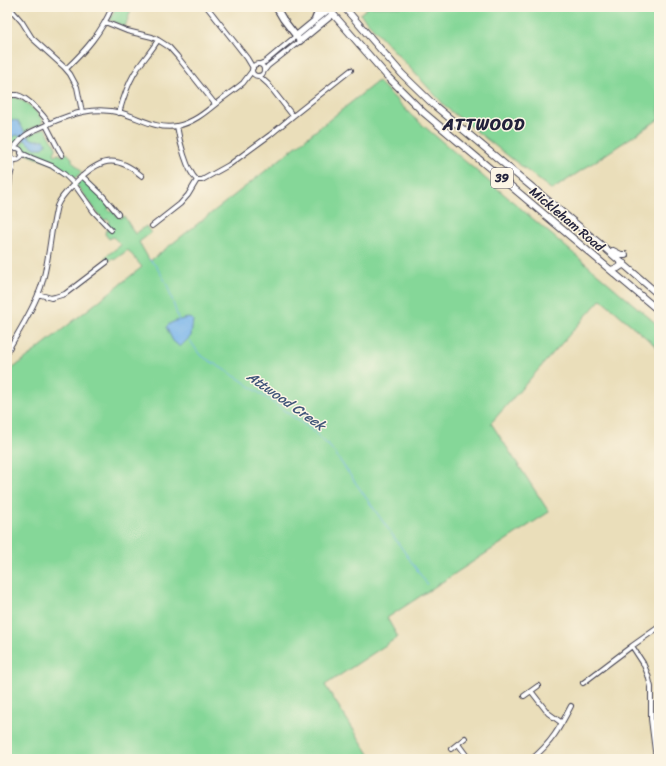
<svg xmlns="http://www.w3.org/2000/svg" width="666" height="766" viewBox="0 0 666 766" font-family="Sriracha,sans-serif">
<rect width="100%" height="100%" fill="#fcf5e5"/>
<filter id="ink" filterUnits="userSpaceOnUse"><feTurbulence type="fractalNoise" baseFrequency=".025" numOctaves="2"/><feDisplacementMap in="SourceGraphic" scale="8" xChannelSelector="R" yChannelSelector="G"/><feConvolveMatrix kernelMatrix="1 2 1 2 8 2 1 2 1" color-interpolation-filters="sRGB"/></filter>
<filter id="wash" filterUnits="userSpaceOnUse"><feTurbulence type="fractalNoise" baseFrequency=".012" numOctaves="4" result="noise"/><feDisplacementMap in="SourceGraphic" scale="16" xChannelSelector="R" yChannelSelector="G"/><feGaussianBlur stdDeviation="0.9" result="paint"/><feColorMatrix in="noise" values="0 0 0 0 0 0 0 0 0 0 0 0 0 0 0 0 0 1.4 0 .05"/><feComposite in="paint" operator="in"/></filter>
<g filter="url(#wash)">
<rect width="100%" height="100%" fill="#eadeba"/>
<path fill="#85d798" stroke="#547c6a" d="M 116,7 L 132,7 L 125,27 L 110,20 Z
M 368,7 L 659,7 L 659,119 L 552,190 L 448,109 L 360,14 Z
M 378,81 L 412,116 L 659,326 L 659,349 L 601,299 L 491,423 L 549,512 L 387,618 L 398,637 L 325,685 L 369,754 L 362,759 L 7,759 L 7,373 L 142,267 L 128,250 L 114,260 L 113,258 L 109,261 L 105,257 L 121,245 L 113,237 L 109,239 L 105,234 L 106,230 L 110,230 L 108,223 L 110,221 L 108,219 L 105,220 L 103,220 L 76,184 L 81,179 L 95,188 L 109,206 L 108,210 L 109,211 L 113,211 L 117,216 L 121,218 L 124,216 L 135,234 L 146,226 L 151,233 L 139,242 L 150,261 L 264,172 Z
M 7,97 C 11,97 16,97 20,99 C 28,103 39,113 43,121 C 40,127 32,127 27,131 C 19,136 15,145 7,148 Z
M 45,128 L 56,147 L 56,149 L 54,153 L 55,155 L 59,154 L 62,156 L 67,153 L 72,158 L 72,161 L 82,172 L 75,178 C 70,177 58,166 51,163 C 41,158 29,158 21,149 C 21,135 34,132 45,128 Z"/>
<path fill="#79b5eb" stroke="#4e6c93" d="M 7,119 L 11,120 L 18,121 C 22,126 26,138 34,140 C 37,141 41,139 44,140 L 46,142 L 46,145 L 43,148 L 35,148 L 18,135 L 14,136 L 12,139 L 7,136 Z
M 188,318 L 192,319 L 193,320 L 191,336 L 180,347 L 173,341 L 166,327 C 171,321 180,320 188,318 Z"/>
<g fill="none" stroke-linecap="round" stroke-linejoin="round">
<path stroke="#79b5eb" stroke-width="1" d="M 149,259 L 156,266 L 167,284 L 179,321
M 189,339 L 200,355 L 241,380 L 312,430 L 331,448 L 427,584"/>
</g>
</g>
<g filter="url(#ink)">
<g fill="none" stroke-linecap="round" stroke-linejoin="round">
<g stroke="#403e4e" stroke-width="6">
<path id="street" d="M 9,7 L 22,22 L 32,38 L 64,67 L 70,74 L 77,87 L 82,112
M 207,7 L 247,58 L 253,68
M 105,22 L 127,31 L 152,37 L 158,40 L 169,47 L 177,56 L 215,104
M252 70a6 6 0 1 1 12 0a6 6 0 1 1-12 0Z
M 260,64 L 265,62 L 296,36
M 66,69 C 85,51 102,32 112,7
M 264,71 L 268,66 L 300,41
M 259,76 L 268,84 L 293,116
M 7,95 C 10,95 14,95 17,95 C 27,97 44,115 49,124
M 119,113 C 123,99 127,86 134,74 C 141,62 151,52 158,40
M 46,125 L 59,150 L 62,155
M 177,126 C 179,139 187,172 197,180
M 14,148 C 25,132 32,132 48,124 C 73,113 94,106 122,113 C 140,118 157,130 177,126 C 196,122 209,109 223,98 C 230,93 237,88 243,83 C 246,79 249,75 252,71
M10 154a6 6 0 1 1 12 0a6 6 0 1 1-12 0Z
M 21,153 L 32,158 L 52,166 L 65,175 L 74,184
M 82,176 L 103,196 L 118,214
M 197,180 L 202,180 L 229,165 L 270,135 L 293,116 L 351,70
M 74,184 L 94,212 L 111,230
M 7,210 L 10,177 L 12,169 L 13,159
M 152,226 L 180,204 L 188,195 L 197,180
M 38,294 L 51,298 L 55,297 L 65,294 L 107,262
M 7,352 C 19,331 33,310 41,287 C 47,269 49,249 52,230 C 54,222 55,213 57,206 C 61,196 69,189 76,182 C 99,159 115,153 142,176
M 632,646 L 643,663 L 648,675 L 651,687 L 651,719 L 656,759
M 583,683 L 632,646 L 659,627
M 531,691 L 548,713 L 562,723
M 524,696 L 538,686
M 458,744 L 469,759
M 451,749 L 465,738
M 532,759 C 552,742 559,729 571,706"/>
</g>
<g stroke="#403e4e" stroke-width="8">
<path id="secondary" d="M 276,7 L 283,19 L 300,41 L 333,14
M 315,19 L 320,7
M 296,36 L 329,9"/>
</g>
<g stroke="#403e4e" stroke-width="8">
<path id="primary" d="M 327,7 L 387,76 L 423,112 L 659,311
M 344,7 L 402,74 L 435,106 L 606,249 L 659,295
M 613,251 L 621,255 L 625,255
M 611,270 L 618,268 L 624,264"/>
</g>
<use href="#street" stroke="#fff" stroke-width="4"/>
<use href="#secondary" stroke="#fff" stroke-width="5.5"/>
<use href="#primary" stroke="#fff" stroke-width="6"/>
</g>
</g>
<g text-anchor="middle" dominant-baseline="central" stroke-width="3" stroke-linejoin="round" paint-order="stroke">
<rect fill="#fcf5e5" stroke="#63616e" stroke-width="1" x="491" y="168" width="22" height="20" rx="3"/>
<g font-size="12" font-weight="bold" fill="#22223b">
<text x="502" y="178">39</text>
</g>
<g font-size="13" fill="#22223b" stroke="#fcf5e5">
<text transform="translate(567 219) rotate(40)">Mickleham Road</text>
</g>
<g font-size="14" font-style="italic" fill="#405579" stroke="#fcf5e5">
<text transform="translate(286 401) rotate(35)">Attwood Creek</text>
</g>
<g font-size="17" font-weight="bold" letter-spacing="1" fill="#22223b" stroke="#fcf5e5">
<text x="484" y="124">ATTWOOD</text>
</g>
</g>
<rect width="666" height="766" fill="none" stroke="#fcf5e5" stroke-width="24"/>
</svg>
